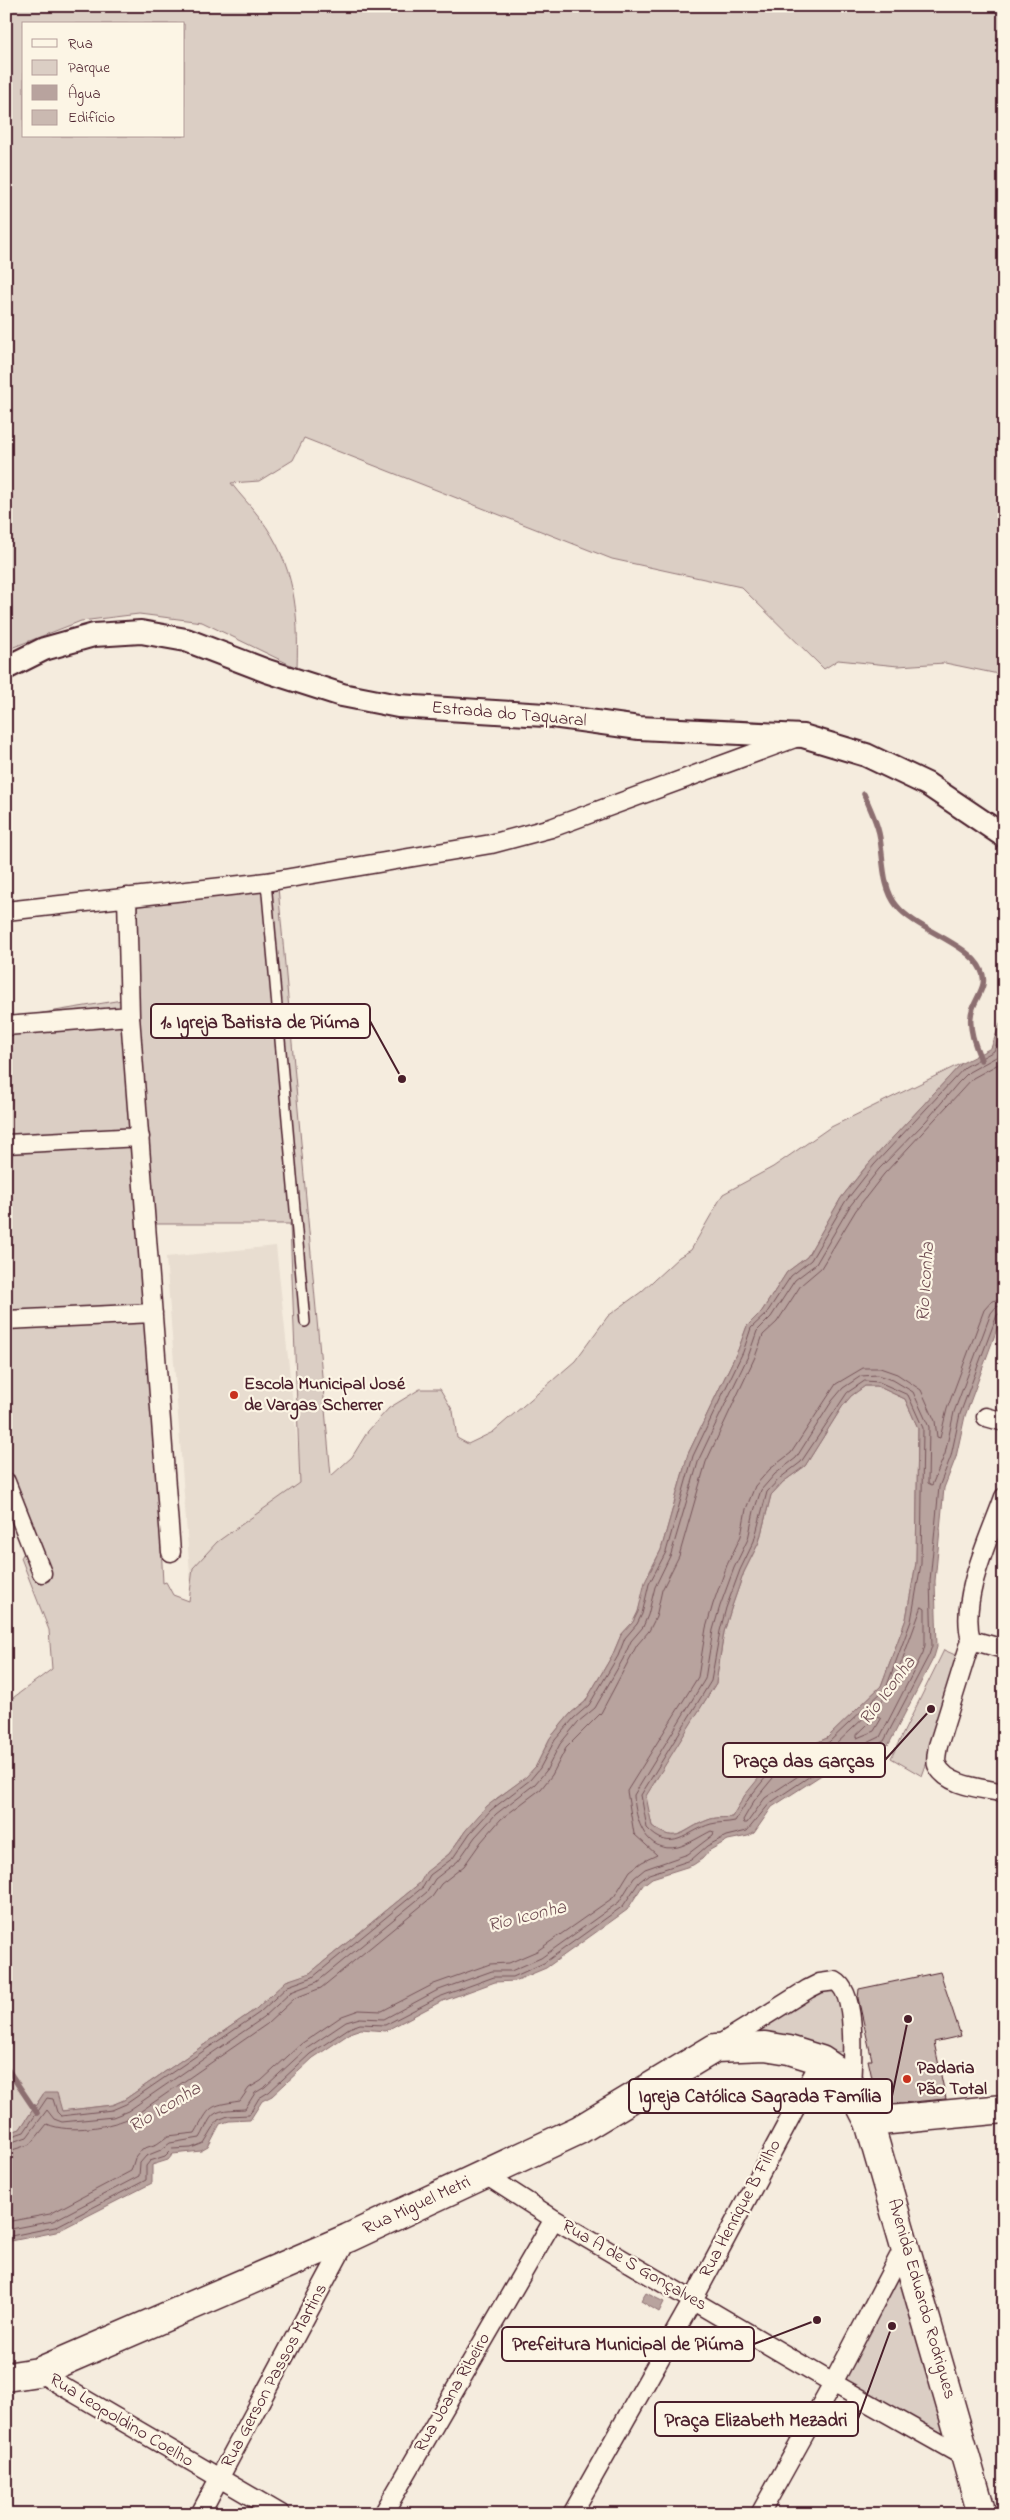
<svg xmlns="http://www.w3.org/2000/svg" width="1010" height="2520" viewBox="0 0 1010 2520" font-family="'Indie Flower',sans-serif">
<rect width="100%" height="100%" fill="#f5ecde"/>
<filter id="ink" filterUnits="userSpaceOnUse"><feTurbulence type="fractalNoise" baseFrequency=".02" numOctaves="2"/><feDisplacementMap in="SourceGraphic" scale="10" xChannelSelector="R" yChannelSelector="G"/><feConvolveMatrix kernelMatrix="1 2 1 2 8 2 1 2 1" color-interpolation-filters="sRGB"/></filter>
<g filter="url(#ink)">
<path fill="#e8ddd0" d="M 276,1246 L 307,1534 L 191,1587 L 166,1257 Z"/>
<path fill="#dbcec4" stroke="#927678" fill-rule="evenodd" d="M 6,6 L 1004,6 L 1003,675 L 945,663 L 898,666 L 838,660 L 824,669 L 741,587 L 612,559 L 304,438 L 293,460 L 259,481 L 231,483 C 240,495 251,506 260,518 C 295,564 299,613 297,668 L 202,622 L 139,614 L 81,621 L 6,650 ZM 24,24 L 184,24 L 184,136 L 24,136 Z
M 277,876 L 331,1476 L 352,1457 L 368,1431 L 389,1408 L 420,1389 L 440,1389 L 453,1411 L 457,1438 L 468,1444 L 493,1432 L 575,1361 L 608,1316 L 641,1292 L 679,1257 L 691,1250 L 723,1194 L 773,1167 L 829,1128 L 962,1063 L 863,1170 L 841,1198 L 807,1257 L 787,1272 L 762,1311 L 747,1326 L 738,1350 L 688,1454 L 661,1550 L 650,1571 L 638,1612 L 633,1622 L 621,1635 L 613,1654 L 585,1702 L 571,1713 L 550,1738 L 536,1766 L 526,1778 L 497,1798 L 466,1830 L 449,1854 L 429,1870 L 420,1883 L 310,1973 L 286,1982 L 256,2009 L 124,2100 L 112,2105 L 61,2111 L 44,2093 L 20,2129 L 6,2134 L 6,1703 L 52,1669 L 49,1630 L 21,1558 L 31,1540 L 6,1473 L 6,1019 L 122,1000 L 140,891 ZM 144,1224 L 290,1224 L 300,1483 L 217,1542 L 193,1568 L 189,1601 L 173,1595 L 166,1582 L 163,1583 Z
M 865,1386 L 877,1386 L 905,1399 L 918,1428 L 916,1563 L 906,1619 L 881,1686 L 827,1738 L 805,1748 L 745,1795 L 732,1817 C 724,1818 715,1817 708,1820 C 682,1829 678,1846 652,1826 L 645,1796 L 716,1683 L 724,1632 L 731,1609 L 744,1572 L 759,1542 L 771,1495 L 783,1482 L 805,1466 L 842,1407 L 851,1396 Z
M 944,1650 L 964,1659 L 922,1776 L 891,1758 Z
M 827,1987 L 840,1993 L 847,2051 L 838,2052 L 759,2035 L 758,2030 Z
M 900,2270 L 951,2446 L 837,2382 Z"/>
<path fill="#b8a39e" stroke="#8c6e70" fill-rule="evenodd" d="M 1004,1013 L 1004,1310 L 965,1416 L 956,1457 L 944,1488 L 935,1581 L 937,1647 L 934,1657 L 889,1744 L 857,1761 L 840,1763 L 772,1807 L 754,1833 L 748,1836 L 728,1840 L 710,1850 L 702,1859 L 693,1865 L 652,1878 L 643,1885 L 627,1910 L 546,1968 L 515,1981 L 495,1982 L 440,2002 L 385,2031 L 361,2029 L 352,2032 L 313,2058 L 272,2096 L 262,2101 L 250,2120 L 229,2121 L 220,2124 L 208,2147 L 201,2151 L 173,2154 L 168,2160 L 152,2165 L 152,2183 L 56,2232 L 6,2242 L 6,2134 L 20,2129 L 44,2093 L 57,2093 L 62,2111 L 112,2105 L 124,2100 L 256,2009 L 286,1981 L 310,1973 L 420,1883 L 426,1872 L 449,1854 L 466,1830 L 487,1806 L 526,1777 L 536,1766 L 550,1738 L 571,1713 L 585,1702 L 613,1654 L 621,1635 L 633,1622 L 638,1612 L 645,1582 L 661,1550 L 688,1454 L 738,1350 L 747,1326 L 762,1311 L 787,1272 L 807,1257 L 841,1198 L 870,1162 L 962,1063 L 991,1048 ZM 865,1386 L 877,1386 L 905,1399 L 918,1428 L 916,1563 L 906,1619 L 881,1686 L 827,1738 L 805,1748 L 776,1757 L 745,1795 L 732,1817 C 724,1818 715,1817 708,1820 C 683,1829 678,1846 652,1826 L 646,1796 L 716,1683 L 724,1632 L 731,1609 L 744,1572 L 759,1542 L 771,1495 L 783,1482 L 805,1466 L 842,1407 L 851,1396 Z
M 646,2293 L 664,2302 L 659,2312 L 641,2301 Z"/>
<g fill="none" stroke-linecap="round" stroke-linejoin="round">
<path stroke="#765459" stroke-width="1" d="M 865,1381 L 879,1382 L 908,1395 L 923,1428 L 921,1564 L 911,1621 L 886,1688 L 829,1742 L 806,1753 L 779,1761 L 749,1798 L 735,1821 C 727,1823 718,1822 711,1824 C 686,1831 672,1855 647,1828 L 641,1795 L 711,1681 L 720,1631 L 726,1608 L 740,1570 L 754,1541 L 767,1492 L 780,1478 L 801,1462 L 847,1393 Z
M 922,1607 L 925,1609 L 925,1645 L 923,1653 L 880,1737 L 853,1750 L 833,1753 L 765,1798 L 747,1823 L 744,1823 L 743,1820 L 754,1801 L 782,1767 L 809,1759 L 833,1747 L 890,1693 Z
M 877,1716 L 881,1719 L 874,1731 L 857,1738 L 857,1735 Z
M 6,2138 L 24,2132 L 47,2098 L 53,2099 L 57,2112 L 61,2116 L 112,2110 L 126,2104 L 259,2013 L 288,1986 L 313,1977 L 423,1887 L 430,1875 L 453,1858 L 470,1833 L 491,1810 L 530,1780 L 540,1768 L 555,1740 L 574,1718 L 589,1705 L 618,1656 L 625,1638 L 637,1624 L 642,1614 L 649,1584 L 666,1552 L 693,1456 L 743,1352 L 751,1328 L 766,1314 L 791,1276 L 811,1260 L 845,1202 L 874,1165 L 965,1067 L 994,1051 L 1004,1026
M 6,2144 L 27,2137 L 47,2110 L 54,2119 L 62,2122 L 113,2117 L 128,2111 L 263,2018 L 291,1992 L 317,1982 L 427,1892 L 435,1879 L 458,1861 L 475,1837 L 496,1814 L 535,1784 L 546,1771 L 560,1744 L 578,1722 L 595,1708 L 623,1659 L 631,1641 L 643,1627 L 648,1615 L 655,1587 L 671,1554 L 699,1459 L 749,1354 L 757,1331 L 771,1317 L 795,1280 L 816,1264 L 850,1206 L 879,1169 L 926,1121 L 958,1083 L 969,1072 L 998,1056 L 1004,1045
M 6,2152 L 31,2144 L 47,2124 C 69,2134 112,2127 134,2116 L 267,2024 L 295,1998 L 321,1988 L 432,1897 L 441,1884 L 464,1866 L 481,1842 L 501,1819 L 541,1789 L 552,1775 L 566,1748 L 601,1713 L 637,1645 L 649,1631 L 656,1617 L 662,1590 L 679,1556 L 706,1462 L 755,1357 L 763,1335 L 777,1322 L 801,1285 L 821,1268 L 856,1210 L 884,1174 L 973,1078 L 1004,1061
M 6,2222 L 50,2214 L 131,2171 L 135,2158 L 142,2149 L 157,2144 L 168,2136 L 195,2133 C 211,2106 207,2106 240,2101 L 249,2088 L 261,2081 L 301,2044 L 342,2016 L 359,2010 L 382,2011 L 434,1984 L 490,1964 L 509,1963 L 537,1951 L 614,1897 L 630,1871 L 642,1862 L 657,1855 L 634,1834 L 627,1791 L 698,1677 L 706,1628 L 713,1604 L 727,1565 L 741,1536 L 746,1509 L 755,1486 L 770,1469 L 791,1453 L 836,1384 L 863,1368 L 880,1368 L 897,1374 L 921,1390 L 935,1421 L 937,1437 L 940,1438 L 947,1409 L 984,1310 L 992,1301 L 1004,1298
M 6,2230 L 53,2221 L 139,2176 L 140,2163 L 146,2156 L 161,2150 L 170,2143 L 200,2138 C 204,2132 206,2125 210,2119 C 216,2108 234,2110 245,2109 L 255,2093 L 265,2087 L 306,2049 L 346,2022 L 360,2018 L 384,2019 L 436,1991 L 492,1971 L 511,1971 L 541,1958 L 619,1902 L 634,1878 L 645,1869 L 688,1854 L 713,1835 L 714,1832 L 711,1831 C 701,1836 689,1844 678,1847 C 646,1854 635,1820 634,1795 L 705,1679 L 713,1630 L 720,1606 L 734,1568 L 748,1539 L 754,1511 L 761,1490 L 775,1474 L 796,1458 L 832,1401 L 843,1388 L 861,1376 L 877,1375 L 893,1380 L 913,1392 L 929,1427 L 928,1483 L 932,1485 L 945,1454 L 954,1412 L 991,1313 L 996,1307 L 1004,1305
M 6,2237 L 55,2227 L 146,2180 L 146,2166 L 150,2161 L 165,2156 L 172,2149 L 191,2148 L 204,2143 L 218,2120 L 228,2116 L 249,2115 L 259,2098 L 269,2092 L 310,2054 L 349,2028 L 360,2024 L 385,2025 L 439,1997 L 494,1977 L 513,1977 L 544,1963 L 623,1906 L 639,1882 L 649,1874 L 691,1860 L 707,1846 L 726,1836 L 747,1831 L 770,1803 L 837,1758 L 855,1756 L 884,1741 L 929,1655 L 932,1646 L 930,1581 L 939,1487 L 951,1456 L 960,1414 L 997,1315 L 1004,1311"/>
<path stroke="#8c6e70" stroke-width="5.5" d="M 864,794 C 869,806 876,820 879,833 C 884,856 881,887 897,906 C 916,930 969,943 981,970 C 990,987 972,1000 971,1016 C 969,1031 976,1047 981,1060
M 6,2067 L 37,2113"/>
</g>
<path fill="#cab9b1" stroke="#4a1f2b" d="M 940,1972 L 961,2036 L 934,2042 L 946,2099 L 878,2105 L 868,2060 L 872,2060 L 858,1998 L 859,1989 Z"/>
<g fill="none" stroke-linecap="round" stroke-linejoin="round">
<g stroke="#4a1f2b" stroke-width="12">
<path id="service" d="M 266,882 L 305,1322"/>
</g>
<g stroke="#4a1f2b" stroke-width="21">
<path id="minor" d="M 127,897 L 130,1016 L 171,1552
M 6,911 L 266,882 L 491,844 L 551,828 L 795,738
M 6,1026 L 130,1016
M 6,1144 L 140,1137
M 6,1320 L 153,1313
M 986,1417 L 1004,1422
M 6,1482 L 42,1573
M 1004,1497 C 990,1537 959,1598 971,1640 L 938,1746 C 937,1752 935,1760 937,1765 C 947,1787 984,1788 1004,1793
M 971,1640 L 1004,1649
M 717,2046 L 808,1989 L 820,1983 L 835,1981 C 858,1993 852,2063 851,2087
M 484,2174 L 554,2219 L 833,2383 L 968,2459
M 38,2372 L 281,2514
M 200,2514 L 348,2238
M 383,2514 L 554,2219
M 572,2514 L 693,2300 L 821,2060
M 760,2514 L 833,2383 L 906,2243"/>
</g>
<g stroke="#4a1f2b" stroke-width="26">
<path id="tertiary" d="M 6,668 L 44,649 L 94,635 L 141,632 L 186,640 L 267,671 L 342,695 L 398,706 L 545,715 L 639,728 L 803,736 L 866,755 L 927,784 L 1004,836"/>
</g>
<g stroke="#4a1f2b" stroke-width="31">
<path id="primary" d="M 869,2122 L 1004,2109
M 6,2377 L 38,2372 L 348,2238 L 579,2130 L 715,2048 L 765,2046 L 789,2050 L 821,2060 L 839,2072 L 851,2087 L 869,2122 L 982,2514"/>
</g>
<use href="#service" stroke="#fcf5e5" stroke-width="9"/>
<use href="#minor" stroke="#fcf5e5" stroke-width="18"/>
<use href="#tertiary" stroke="#fcf5e5" stroke-width="22"/>
<use href="#primary" stroke="#fcf5e5" stroke-width="28"/>
</g>
</g>
<g fill="#c8321e" stroke="#fcf5e5" stroke-width="2">
<circle cx="234" cy="1395" r="5"/>
<circle cx="907" cy="2079" r="5"/>
</g>
<g text-anchor="middle" dominant-baseline="central" stroke-width="4.5" stroke-linejoin="round" paint-order="stroke">
<g font-size="18" fill="#4a1f2b" stroke="#fcf5e5">
<text transform="translate(509 715) rotate(5)">Estrada do Taquaral</text>
<text transform="translate(417 2206) rotate(-25)">Rua Miguel Metri</text>
<text transform="translate(741 2209) rotate(-62)">Rua Henrique B Filho</text>
<text transform="translate(634 2266) rotate(30)">Rua A de S Gonçalves</text>
<text transform="translate(921 2299) rotate(74)">Avenida Eduardo Rodrigues</text>
<text transform="translate(275 2376) rotate(-62)">Rua Gerson Passos Martins</text>
<text transform="translate(453 2393) rotate(-60)">Rua Joana Ribeiro</text>
<text transform="translate(121 2421) rotate(31)">Rua Leopoldino Coelho</text>
</g>
<g font-size="18" font-weight="bold" fill="#4a1f2b" stroke="#fcf5e5" text-anchor="start">
<text x="244" y="1385">Escola Municipal José<tspan x="244" dy="21">de Vargas Scherrer</tspan></text>
<text x="917" y="2069">Padaria<tspan x="917" dy="21">Pão Total</tspan></text>
</g>
<g font-size="19" font-style="italic" fill="#704d53" stroke="#fcf5e5">
<text transform="translate(926 1282) rotate(-86)">Rio Iconha</text>
<text transform="translate(888 1691) rotate(-53)">Rio Iconha</text>
<text transform="translate(527 1917) rotate(-14)">Rio Iconha</text>
<text transform="translate(165 2108) rotate(-31)">Rio Iconha</text>
</g>
</g>
<path fill="none" stroke="#4a1f2b" stroke-width="2" d="M402 1079L370 1021M931 1709L885 1760M908 2019L892 2096M817 2320L754 2344M892 2326L858 2419"/>
<g fill="#4a1f2b" stroke="#fcf5e5" stroke-width="2">
<circle cx="402" cy="1079" r="5"/>
<circle cx="931" cy="1709" r="5"/>
<circle cx="908" cy="2019" r="5"/>
<circle cx="817" cy="2320" r="5"/>
<circle cx="892" cy="2326" r="5"/>
</g>
<g fill="#fcf5e5" stroke="#4a1f2b" stroke-width="2">
<rect x="151" y="1004" width="219" height="34" rx="5"/>
<rect x="723" y="1743" width="162" height="34" rx="5"/>
<rect x="629" y="2079" width="263" height="34" rx="5"/>
<rect x="502" y="2327" width="252" height="34" rx="5"/>
<rect x="655" y="2402" width="203" height="34" rx="5"/>
</g>
<g font-size="19" text-anchor="middle" font-weight="bold" fill="#4a1f2b">
<text x="260" y="1028">1ª Igreja Batista de Piúma</text>
<text x="804" y="1767">Praça das Garças</text>
<text x="760" y="2102">Igreja Católica Sagrada Família</text>
<text x="628" y="2350">Prefeitura Municipal de Piúma</text>
<text x="756" y="2426">Praça Elizabeth Mezadri</text>
</g>
<rect width="1010" height="2520" fill="none" stroke="#fcf5e5" stroke-width="25"/>
<rect x="12" y="12" width="985" height="2495" fill="none" stroke="#4a1f2b" stroke-width="2" filter="url(#ink)"/>
<rect x="22" y="22" width="162" height="115" fill="#fcf5e5" stroke="#b59f9b"/>
<rect x="32" y="39" width="25" height="8" fill="#fcf5e5" stroke="#b59f9b"/>
<text x="68" y="48" font-size="15" fill="#4a1f2b">Rua</text>
<rect x="32" y="60" width="25" height="15" fill="#dbcec4" stroke="#b59f9b"/>
<text x="68" y="72" font-size="15" fill="#4a1f2b">Parque</text>
<rect x="32" y="85" width="25" height="15" fill="#b8a39e" stroke="#b59f9b"/>
<text x="68" y="98" font-size="15" fill="#4a1f2b">Água</text>
<rect x="32" y="110" width="25" height="15" fill="#cab9b1" stroke="#b59f9b"/>
<text x="68" y="122" font-size="15" fill="#4a1f2b">Edifício</text>
</svg>
